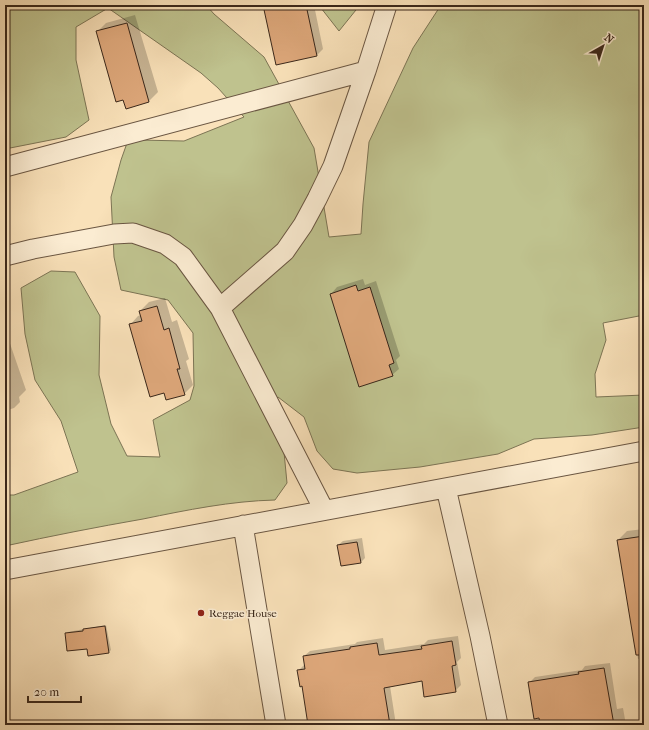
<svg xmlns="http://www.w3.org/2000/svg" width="649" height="730" viewBox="0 0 649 730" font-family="'IM FELL French Canon',serif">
<rect width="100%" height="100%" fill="#f9e1b9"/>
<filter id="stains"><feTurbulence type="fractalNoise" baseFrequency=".005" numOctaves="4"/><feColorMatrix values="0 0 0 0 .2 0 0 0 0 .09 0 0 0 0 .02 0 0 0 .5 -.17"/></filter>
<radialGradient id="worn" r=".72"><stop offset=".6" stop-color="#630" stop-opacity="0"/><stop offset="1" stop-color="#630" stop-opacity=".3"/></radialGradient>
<path fill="#bfc28e" stroke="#7c7454" d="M 5,5 L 206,5 L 214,14 L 264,57 L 314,148 L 329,237 L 361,234 L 363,204 L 369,142 L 413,48 L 441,5 L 644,5 L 644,315 L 603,323 L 606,340 L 595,374 L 596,397 L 644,395 L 644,427 L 592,435 L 534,439 L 498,454 L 420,467 L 357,473 L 333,469 L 317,451 L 304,417 L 278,397 L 263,411 L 284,452 L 287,483 L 275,500 C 231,501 187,510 143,519 C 97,527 51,536 5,546 L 5,495 L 14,495 L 78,472 L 61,421 L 35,380 L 25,334 L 21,288 L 51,271 L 75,272 L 100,316 L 99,375 L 111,424 L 127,456 L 160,457 L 153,420 L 190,400 L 194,386 L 193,333 L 168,300 L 121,290 L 114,257 L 111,197 L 121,160 L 127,143 L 139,140 L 184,141 L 244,117 L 218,88 L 201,73 L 108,8 L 76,27 L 76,60 L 89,120 L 66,137 L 5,149 Z
M 320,5 L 360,5 L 339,31 L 321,8 Z"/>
<path fill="#0003" d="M 264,5 L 314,5 L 323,49 L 317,55 Z
M 135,15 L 158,92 L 149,101 L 126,107 L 97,32 L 106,23 Z
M 363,279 L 365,285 L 376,281 L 400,356 L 396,360 L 399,369 L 392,375 L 331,294 L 337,287 Z
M 165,298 L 172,322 L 177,320 L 189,359 L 186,361 L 193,385 L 184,394 L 165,392 L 130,325 L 138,316 L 141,315 L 140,311 L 149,302 Z
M 5,329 L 26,390 L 19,397 L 20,402 L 14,408 L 5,411 Z
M 644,529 L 644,658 L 638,659 L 618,540 L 627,531 Z
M 362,538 L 365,558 L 360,563 L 338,545 L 343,541 Z
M 106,625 L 111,650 L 109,652 L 88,647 L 66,634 L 68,632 Z
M 458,636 L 461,658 L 457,662 L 461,685 L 455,691 L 423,680 L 390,686 L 396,725 L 309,725 L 302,685 L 299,670 L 305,664 L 304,656 L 310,651 L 355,644 L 357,642 L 383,638 L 385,650 L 424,644 L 428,640 Z
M 610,663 L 617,709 L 623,708 L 626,725 L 541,725 L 529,683 L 535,677 L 582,670 L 585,666 Z"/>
<path fill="#dda77a" stroke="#3a271a" d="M 263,5 L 306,5 L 317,56 L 276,65 Z
M 127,23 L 149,102 L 126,109 L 123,100 L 116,102 L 96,31 Z
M 356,285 L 358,291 L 370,287 L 394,363 L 389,365 L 393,376 L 359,387 L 330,294 Z
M 157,306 L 164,330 L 169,328 L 180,369 L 177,369 L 185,395 L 166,400 L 164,393 L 150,397 L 129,324 L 142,321 L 139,311 Z
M 644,536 L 644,655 L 636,655 L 617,540 Z
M 357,542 L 361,563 L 341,566 L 337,545 Z
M 105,626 L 109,653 L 88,656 L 87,649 L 67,651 L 65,633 L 83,631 L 83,629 Z
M 452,641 L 456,665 L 452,666 L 456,692 L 424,697 L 422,681 L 384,688 L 390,725 L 308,725 L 302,686 L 300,687 L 297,670 L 305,669 L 303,656 L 350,649 L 350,647 L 377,643 L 379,655 L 422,649 L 421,646 Z
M 604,668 L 614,725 L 540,725 L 539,718 L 534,719 L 528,682 L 579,674 L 578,672 Z"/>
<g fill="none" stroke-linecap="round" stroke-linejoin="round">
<g stroke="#6a5642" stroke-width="21">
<path id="minor" d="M 5,167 L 366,71
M 5,256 L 33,249 L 114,234 L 133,233 L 165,244 L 183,257 L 220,308 L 324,510
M 220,308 L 285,251 L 303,225 L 317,199 L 333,166 L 366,71 L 387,5
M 446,488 L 480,636 L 498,725
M 243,525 L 276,725
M 5,570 L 644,451"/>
</g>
<use href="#minor" stroke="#fbecd2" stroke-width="19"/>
</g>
<circle fill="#8f2418" stroke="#fbecd2" stroke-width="1.5" cx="201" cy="613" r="4"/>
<g text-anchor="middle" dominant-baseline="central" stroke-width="3" stroke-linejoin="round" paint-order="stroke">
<g font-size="11" fill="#3a271a" stroke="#fbecd2" text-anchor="start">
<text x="209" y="613">Reggae House</text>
</g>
</g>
<rect width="649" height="730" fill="none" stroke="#f9e1b9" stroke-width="20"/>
<rect x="6" y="6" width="637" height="718" fill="none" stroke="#3a271a" stroke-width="2"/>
<rect x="10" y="10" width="629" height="710" fill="none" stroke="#3a271a"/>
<g transform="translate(603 46) rotate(39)" stroke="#fbecd2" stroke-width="3" paint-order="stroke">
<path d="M0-3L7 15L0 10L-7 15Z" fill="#3a271a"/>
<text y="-6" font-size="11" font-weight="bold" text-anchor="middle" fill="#3a271a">N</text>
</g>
<path d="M28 696v6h53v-6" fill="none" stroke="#3a271a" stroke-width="2"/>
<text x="34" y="696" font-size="12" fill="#3a271a" stroke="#fbecd2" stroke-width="3" paint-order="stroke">20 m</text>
<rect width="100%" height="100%" filter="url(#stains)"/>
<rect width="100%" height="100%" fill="url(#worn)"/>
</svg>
